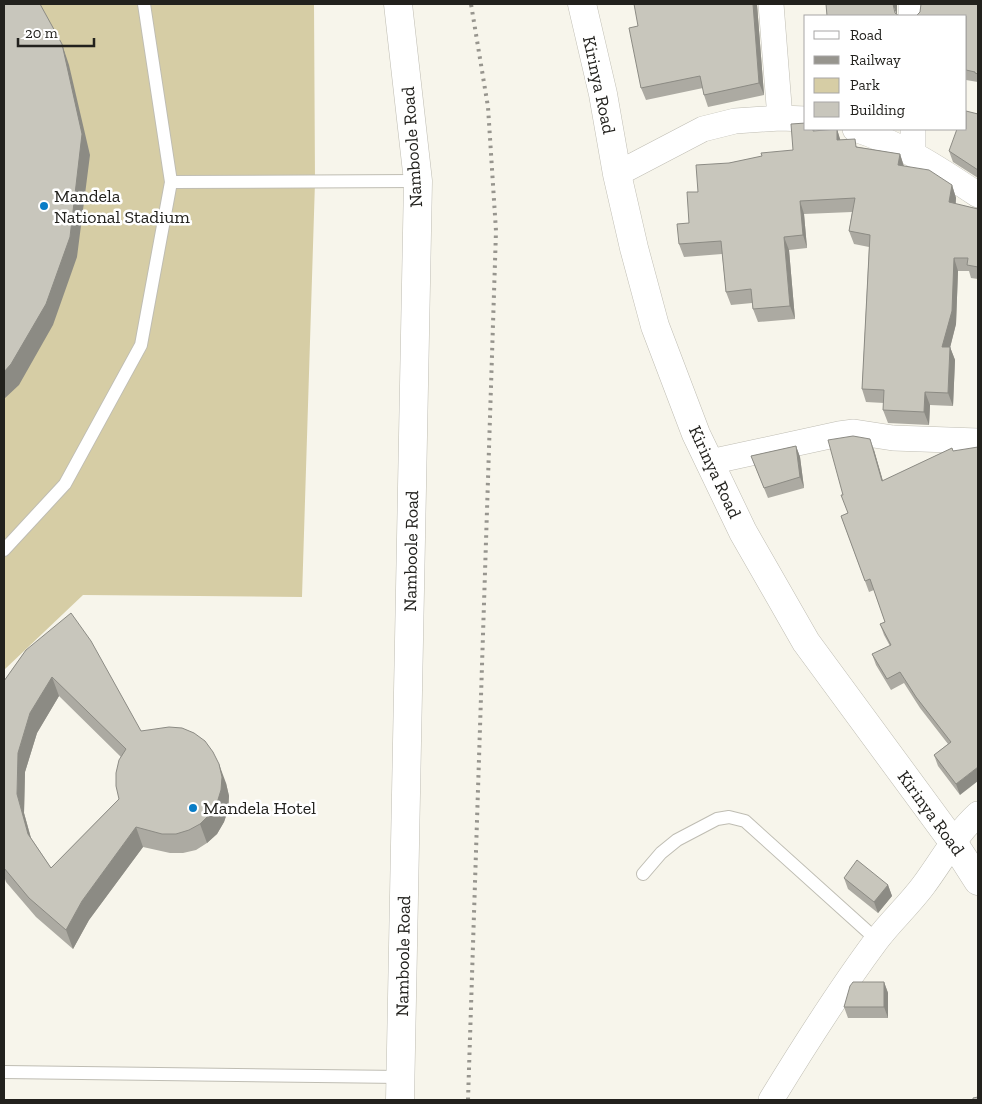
<svg xmlns="http://www.w3.org/2000/svg" width="982" height="1104" viewBox="0 0 982 1104" font-family="'Zilla Slab',serif">
<rect width="100%" height="100%" fill="#f7f5eb"/>
<path fill="#d6cda5" d="M 4,4 L 314,4 L 315,182 L 302,597 L 83,595 L 4,670 Z"/>
<g fill="none" stroke-linecap="round" stroke-linejoin="round">
<g stroke="#bfbdb3" stroke-width="14">
<path id="lane" d="M 171,182 L 418,181
M 4,550 L 65,484 L 141,345 L 171,182 L 144,4
M 643,874 L 661,853 L 677,840 L 717,819 L 729,817 L 745,821 L 877,940
M 4,1072 L 401,1077"/>
</g>
<g stroke="#bfbdb3" stroke-width="26">
<path id="street" d="M 771,4 L 780,118
M 911,4 L 911,16
M 855,129 C 901,144 938,168 978,195
M 913,129 L 913,153
M 617,174 L 703,129 L 735,121 L 780,118 L 806,119
M 710,462 L 839,434 L 854,432 L 893,438 L 978,441
M 771,1100 C 804,1046 838,992 876,941 C 890,922 908,906 923,886 C 941,862 955,835 978,814"/>
</g>
<g stroke="#bfbdb3" stroke-width="29">
<path id="secondary" d="M 398,4 L 418,181 L 400,1100
M 582,4 L 603,94 L 617,174 L 634,248 L 655,326 L 696,434 L 743,532 L 806,642 L 953,842 L 978,881"/>
</g>
<use href="#lane" stroke="#fff" stroke-width="12"/>
<use href="#street" stroke="#fff" stroke-width="25"/>
<use href="#secondary" stroke="#fff" stroke-width="28"/>
<path stroke="#97958e" stroke-width="4" stroke-dasharray="2.5 5" stroke-linecap="butt" d="M 468,1100 L 496,231 L 488,107 L 471,4"/>
</g>
<path fill="#acaaa2" fill-rule="evenodd" d="M 978,4 L 978,83 L 978,82 L 966,80 L 966,16 Z
M 757,5 L 764,95 L 708,107 L 704,95 L 703,88 L 646,100 L 641,88 L 638,26 Z
M 978,114 L 978,178 L 953,162 L 949,151 Z
M 814,129 L 815,131 L 837,129 L 840,140 L 858,147 L 900,154 L 904,166 L 952,185 L 956,198 L 956,204 L 978,209 L 978,279 L 971,278 L 969,271 L 958,271 L 956,324 L 950,347 L 955,360 L 953,406 L 930,405 L 929,425 L 888,423 L 883,410 L 884,403 L 866,402 L 862,389 L 869,247 L 854,244 L 849,231 L 852,212 L 804,214 L 807,248 L 789,250 L 795,319 L 758,322 L 753,309 L 752,303 L 731,305 L 726,292 L 722,254 L 684,257 L 679,244 L 689,223 L 698,192 L 729,163 L 793,150 Z
M 796,446 L 800,457 L 804,488 L 768,498 L 751,456 Z
M 952,448 L 960,795 L 938,766 L 934,755 L 948,744 L 920,708 L 904,683 L 891,690 L 876,665 L 872,654 L 890,646 L 884,635 L 880,624 L 885,622 L 874,590 L 869,592 L 841,516 L 848,513 L 843,495 L 874,450 L 883,481 Z
M 26,650 L 141,731 L 226,783 L 229,796 L 228,810 L 224,822 L 217,834 L 207,843 L 196,850 L 183,853 L 170,853 L 143,847 L 89,920 L 73,949 L 36,917 L 6,882 L 4,876 L 4,681 ZM 59,696 L 121,757 L 119,799 L 51,868 L 31,838 L 24,813 L 25,772 L 37,733 Z
M 844,878 L 888,885 L 892,896 L 878,913 L 848,889 Z
M 884,982 L 888,993 L 888,1018 L 848,1018 L 844,1007 Z"/>
<path fill="#8c8b84" d="M 753,4 L 757,4 L 764,95 L 759,83 Z
M 893,4 L 897,4 L 897,16 L 893,5 Z
M 62,44 L 69,65 L 90,155 L 77,257 L 53,325 L 19,385 L 4,399 L 4,372 Z
M 837,129 L 841,142 L 837,140 Z
M 900,154 L 904,167 L 898,165 Z
M 952,185 L 956,198 L 954,215 L 949,202 Z
M 800,201 L 804,214 L 807,248 L 803,235 Z
M 784,237 L 789,250 L 795,319 L 790,306 Z
M 954,258 L 958,271 L 956,324 L 947,360 L 942,347 Z
M 950,347 L 955,360 L 953,406 L 948,393 Z
M 925,392 L 930,405 L 929,425 L 924,412 Z
M 870,439 L 874,450 L 886,492 L 882,481 Z
M 796,446 L 800,457 L 804,488 L 800,477 Z
M 52,677 L 59,696 L 37,733 L 25,772 L 24,813 L 35,853 L 28,834 L 17,794 L 18,753 L 30,713 Z
M 219,764 L 226,783 L 229,796 L 228,810 L 224,822 L 217,834 L 207,843 L 200,824 Z
M 978,767 L 978,781 L 960,795 L 956,784 Z
M 136,827 L 143,847 L 89,920 L 73,949 L 66,930 L 82,901 Z
M 888,885 L 892,896 L 878,913 L 874,902 Z
M 884,982 L 888,993 L 888,1018 L 884,1007 Z"/>
<path fill="#c8c6bc" stroke="#8c8b84" fill-rule="evenodd" d="M 4,4 L 40,4 L 62,44 L 82,134 L 70,237 L 46,304 L 11,364 L 4,372 Z
M 634,4 L 753,4 L 759,83 L 704,95 L 700,76 L 641,88 L 629,28 L 638,26 Z
M 826,4 L 893,4 L 895,13 L 899,16 L 827,16 Z
M 921,4 L 978,4 L 978,74 L 975,73 L 975,72 L 966,70 L 966,16 L 916,16 L 920,12 Z
M 966,111 L 978,114 L 978,170 L 949,151 L 957,129 L 966,129 Z
M 806,123 L 806,129 L 813,129 L 813,131 L 837,129 L 837,140 L 855,139 L 856,147 L 900,154 L 898,165 L 929,170 L 952,185 L 949,202 L 978,209 L 978,267 L 967,265 L 968,258 L 954,258 L 952,311 L 942,347 L 950,347 L 948,393 L 925,392 L 924,412 L 883,410 L 884,390 L 862,389 L 870,235 L 849,231 L 855,198 L 800,201 L 803,235 L 784,237 L 790,306 L 753,309 L 751,289 L 726,292 L 721,241 L 679,244 L 677,224 L 689,223 L 687,192 L 698,192 L 696,165 L 729,163 L 762,156 L 761,153 L 793,150 L 791,124 Z
M 853,436 L 870,439 L 882,481 L 952,448 L 953,451 L 978,447 L 978,767 L 956,784 L 934,755 L 951,742 L 916,697 L 900,672 L 887,679 L 872,654 L 891,645 L 880,624 L 885,622 L 870,579 L 865,581 L 841,516 L 848,513 L 841,495 L 843,495 L 828,440 Z
M 796,446 L 800,477 L 764,488 L 751,456 Z
M 71,613 L 91,641 L 141,731 L 169,727 L 182,728 L 194,733 L 205,741 L 213,752 L 219,764 L 222,777 L 221,790 L 217,803 L 210,814 L 200,824 L 189,830 L 176,834 L 162,834 L 136,827 L 82,901 L 66,930 L 29,898 L 4,868 L 4,681 L 26,650 ZM 52,677 L 126,749 L 119,760 L 116,773 L 116,786 L 119,799 L 51,868 L 28,834 L 17,794 L 18,753 L 30,713 Z
M 857,860 L 888,885 L 874,902 L 844,878 Z
M 853,982 L 884,982 L 884,1007 L 844,1007 L 850,986 Z
M 978,1097 L 978,1100 L 973,1100 L 973,1098 Z"/>
<g fill="#087cc6" stroke="#fff" stroke-width="2">
<circle cx="44" cy="206" r="5"/>
<circle cx="193" cy="808" r="5"/>
</g>
<g text-anchor="middle" dominant-baseline="central" stroke-width="5" stroke-linejoin="round" paint-order="stroke">
<g font-size="18" fill="#22211d" stroke="#fff">
<text transform="translate(599 85) rotate(78)">Kirinya Road</text>
<text transform="translate(412 147) rotate(-94)">Namboole Road</text>
<text transform="translate(715 472) rotate(65)">Kirinya Road</text>
<text transform="translate(411 551) rotate(-89)">Namboole Road</text>
<text transform="translate(931 813) rotate(54)">Kirinya Road</text>
<text transform="translate(403 956) rotate(-89)">Namboole Road</text>
</g>
<g font-size="18" fill="#22211d" stroke="#fff" text-anchor="start">
<text x="54" y="196">Mandela<tspan x="54" dy="21">National Stadium</tspan></text>
<text x="203" y="808">Mandela Hotel</text>
</g>
</g>
<rect width="982" height="1104" fill="none" stroke="#22211d" stroke-width="10"/>
<rect x="804" y="15" width="162" height="115" fill="#ffffff" stroke="#a7a6a5"/>
<rect x="814" y="31" width="25" height="8" fill="#ffffff" stroke="#a7a6a5"/>
<text x="850" y="40" font-size="15" fill="#22211d">Road</text>
<rect x="814" y="56" width="25" height="8" fill="#97958e" stroke="#a7a6a5"/>
<text x="850" y="65" font-size="15" fill="#22211d">Railway</text>
<rect x="814" y="78" width="25" height="15" fill="#d6cda5" stroke="#a7a6a5"/>
<text x="850" y="90" font-size="15" fill="#22211d">Park</text>
<rect x="814" y="102" width="25" height="15" fill="#c8c6bc" stroke="#a7a6a5"/>
<text x="850" y="115" font-size="15" fill="#22211d">Building</text>
<path d="M18 38v8h76v-8" fill="none" stroke="#22211d" stroke-width="2.5"/>
<text x="25" y="38" font-size="15" fill="#22211d" stroke="#ffffff" stroke-width="4" paint-order="stroke">20 m</text>
</svg>
